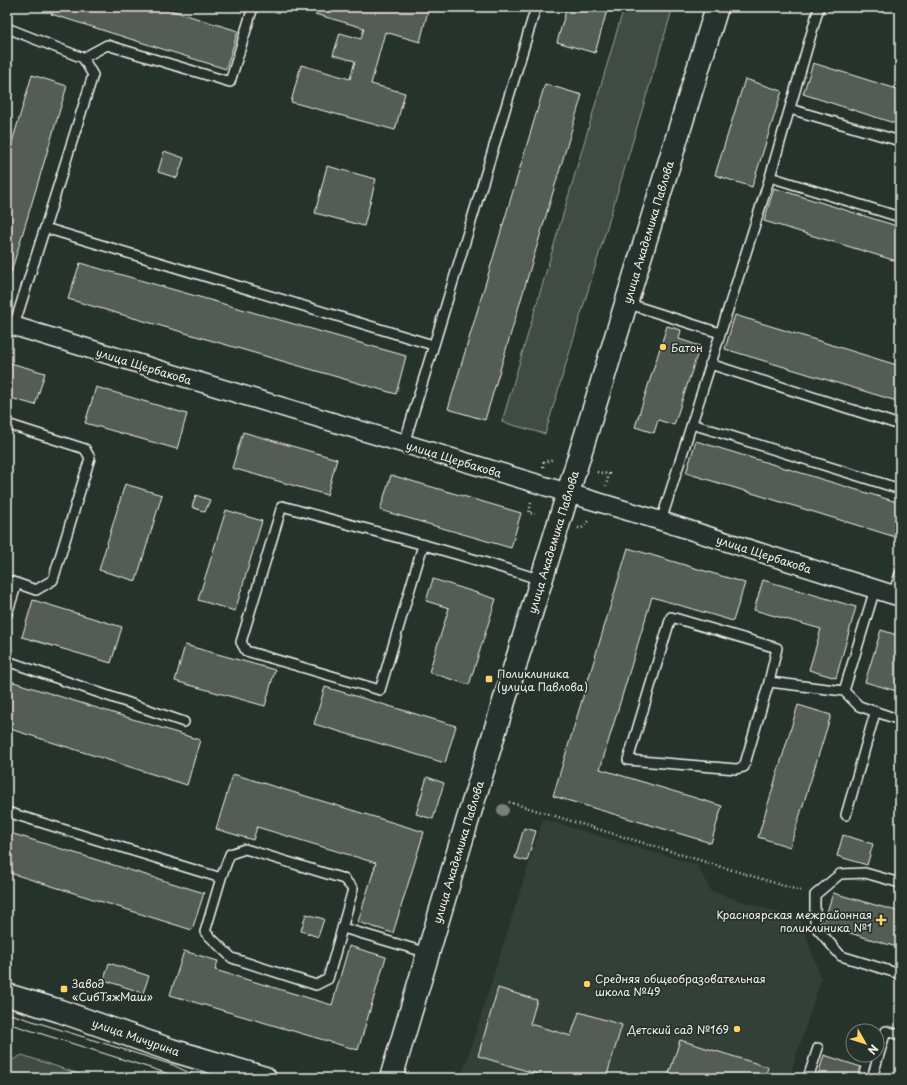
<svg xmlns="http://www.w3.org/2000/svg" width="907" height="1085" viewBox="0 0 907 1085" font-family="'Playpen Sans',sans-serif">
<rect width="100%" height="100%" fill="#26332d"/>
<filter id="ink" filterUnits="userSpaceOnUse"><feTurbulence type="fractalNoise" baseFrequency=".025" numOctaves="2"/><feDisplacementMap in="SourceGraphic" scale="8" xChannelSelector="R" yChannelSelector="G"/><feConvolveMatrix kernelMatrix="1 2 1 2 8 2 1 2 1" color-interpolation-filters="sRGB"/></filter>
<g filter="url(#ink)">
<path fill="#333f39" d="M 543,819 L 697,865 L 711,891 L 801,920 L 821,979 L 789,1078 L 461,1078 Z"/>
<path fill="#414b45" stroke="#9a9e96" d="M 624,7 L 673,7 L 545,434 L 502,422 Z
M 22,1055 L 91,1078 L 7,1078 L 7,1063 Z"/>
<path fill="#525c55" stroke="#f4f1e8" d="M 54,7 L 160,7 L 238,31 L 226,69 L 51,14 Z
M 317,7 L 429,7 L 420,42 L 385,32 L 371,84 L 405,93 L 395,130 L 291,102 L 301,65 L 350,79 L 355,61 L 333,55 L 340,33 L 361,39 L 364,28 L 315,14 Z
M 567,7 L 608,7 L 595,53 L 557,42 Z
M 813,63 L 900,90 L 900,125 L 803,94 Z
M 32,75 L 67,86 L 9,279 L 7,278 L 7,159 Z
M 745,79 L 782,91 L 752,187 L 715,175 Z
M 545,84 L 582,95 L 485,420 L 448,409 Z
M 164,151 L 184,158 L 177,178 L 158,172 Z
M 327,166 L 376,179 L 364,226 L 315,213 Z
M 774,188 L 900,227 L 900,262 L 764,221 Z
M 80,263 L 406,356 L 396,394 L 68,299 Z
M 735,315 L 900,366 L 900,402 L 725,349 Z
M 667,326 L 681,330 L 679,339 L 700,346 L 674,425 L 658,420 L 654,433 L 635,427 Z
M 7,362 L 45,373 L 35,405 L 7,397 Z
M 96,387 L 187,414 L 177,449 L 85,423 Z
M 243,432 L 337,459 L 327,495 L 232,468 Z
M 696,441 L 900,503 L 899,538 L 686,473 Z
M 391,475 L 521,513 L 511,548 L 380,510 Z
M 125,484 L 162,495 L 136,581 L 99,570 Z
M 196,495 L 210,500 L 205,512 L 192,507 Z
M 226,510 L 262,521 L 235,611 L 198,600 Z
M 628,548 L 745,583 L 733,621 L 652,597 L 600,769 L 722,806 L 711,843 L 553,796 Z
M 433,579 L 496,599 L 469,685 L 429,672 L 449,608 L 426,601 Z
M 763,580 L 856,607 L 836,678 L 809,670 L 821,629 L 754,610 Z
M 33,600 L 122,627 L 111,663 L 22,637 Z
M 881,630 L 900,636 L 900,692 L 865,682 Z
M 185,645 L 275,670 L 265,706 L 175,681 Z
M 7,680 L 200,740 L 187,785 L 7,728 Z
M 325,687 L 456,726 L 445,763 L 314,724 Z
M 798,705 L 831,715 L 790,847 L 758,837 Z
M 233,774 L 424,832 L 393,933 L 358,922 L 376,863 L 257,827 L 253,840 L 216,829 Z
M 427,777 L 444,783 L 433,819 L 416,814 Z
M 524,828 L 536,831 L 527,861 L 515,858 Z
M 7,832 L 204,893 L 192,930 L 7,872 Z
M 843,835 L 873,844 L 867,865 L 837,856 Z
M 833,893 L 900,912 L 900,948 L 823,925 Z
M 306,914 L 324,919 L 318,937 L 301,931 Z
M 349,946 L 386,957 L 358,1050 L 170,995 L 184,951 L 218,961 L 215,970 L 332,1005 Z
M 109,963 L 149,976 L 143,993 L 104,980 Z
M 498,988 L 537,1000 L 530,1024 L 571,1036 L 579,1012 L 622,1025 L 606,1078 L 550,1078 L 478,1056 Z
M 680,1040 L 768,1067 L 765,1078 L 668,1077 Z
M 824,1055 L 861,1067 L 857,1078 L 817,1078 Z"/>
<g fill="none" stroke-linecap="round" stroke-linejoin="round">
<g stroke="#f4f1e8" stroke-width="12">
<path id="lane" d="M 7,28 L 83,58 L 107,45 L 230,82 L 253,7
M 790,109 L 900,141
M 770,177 L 900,217
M 45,228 L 433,345
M 626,303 L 720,333
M 14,326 L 93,75 L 83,58
M 710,364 L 900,425
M 7,424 L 85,449 L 90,458 L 53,580 L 36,590 L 7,580
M 692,424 L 900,489
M 404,444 L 536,7
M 661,521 L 770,177 L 819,7
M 423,545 L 380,690 L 246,651 L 241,642 L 282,506 C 369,530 456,552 541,580
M 893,595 L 900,574
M 7,614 L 17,583
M 7,661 L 184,722
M 769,682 L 744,767 L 736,769 L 628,760 L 671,617 L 777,648 L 769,682 L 844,691 L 859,706 L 900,720
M 844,691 L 875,589
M 7,812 L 221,878
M 846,815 L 875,713
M 245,849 L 344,879 L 353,889 L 328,979 L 316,985 L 232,958 L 205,932 L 221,878 L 230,854 Z
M 900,883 L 865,873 L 840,874 L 815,895 L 815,926 L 841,956 L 900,974
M 343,928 L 428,953
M 808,1078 L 818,1048
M 872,1078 L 886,1031 L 900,1035"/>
</g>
<g stroke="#f4f1e8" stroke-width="21">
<path id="street" d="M 7,324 L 661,521 L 900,597"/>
</g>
<g stroke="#f4f1e8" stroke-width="25">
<path id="secondary" d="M 391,1078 L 464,832 L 717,7"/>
</g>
<g stroke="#f4f1e8" stroke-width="25">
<path id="primary" d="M 7,995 L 60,1011 L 171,1050 L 265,1078"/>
</g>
<path stroke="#f4f1e8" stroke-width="2.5" stroke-dasharray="1 3" stroke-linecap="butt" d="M 543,467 L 544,462 L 554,459
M 597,472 L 609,474 L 606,486
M 531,503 L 529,513 L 535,514
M 578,528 L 582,528 L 589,520
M 509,802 L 801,891
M 446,1077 L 447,1078"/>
<use href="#lane" stroke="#26332d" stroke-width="9"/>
<use href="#street" stroke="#26332d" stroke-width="18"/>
<use href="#secondary" stroke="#26332d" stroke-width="22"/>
<use href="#primary" stroke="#26332d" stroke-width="22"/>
<path stroke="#f4f1e8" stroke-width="1" d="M 7,1013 L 173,1065 L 200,1078
M 7,1023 L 182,1078"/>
</g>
<circle fill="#7a8079" cx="503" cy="810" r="6"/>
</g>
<g fill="#ffd166" stroke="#26332d" stroke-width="1.5">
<circle cx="663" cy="347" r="4"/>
<rect x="485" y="675" width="8" height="8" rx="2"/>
<path d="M879 914h4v4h4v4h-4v4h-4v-4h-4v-4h4z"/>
<circle cx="587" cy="984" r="4"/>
<rect x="60" y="985" width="8" height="8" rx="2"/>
<circle cx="737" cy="1029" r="4"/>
</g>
<g text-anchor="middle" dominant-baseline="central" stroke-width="3.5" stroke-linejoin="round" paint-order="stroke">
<g font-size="11" fill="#f4f1e8" stroke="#26332d">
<text transform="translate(648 232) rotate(-73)">улица Академика Павлова</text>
<text transform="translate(144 366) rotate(17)">улица Щербакова</text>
<text transform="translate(454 459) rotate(17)">улица Щербакова</text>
<text transform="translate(553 542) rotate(-73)">улица Академика Павлова</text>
<text transform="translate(764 554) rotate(18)">улица Щербакова</text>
<text transform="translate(458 852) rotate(-73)">улица Академика Павлова</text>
<text transform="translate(136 1037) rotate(19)">улица Мичурина</text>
</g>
<g font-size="11" fill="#f4f1e8" stroke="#26332d" text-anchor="start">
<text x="671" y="347">Батон</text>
<text x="497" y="673">Поликлиника<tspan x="497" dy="13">(улица Павлова)</tspan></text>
<text x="872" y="914" text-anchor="end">Красноярская межрайонная<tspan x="872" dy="13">поликлиника №1</tspan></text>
<text x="595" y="978">Средняя общеобразовательная<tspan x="595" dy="13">школа №49</tspan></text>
<text x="72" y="983">Завод<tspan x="72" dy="13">«СибТяжМаш»</tspan></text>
<text x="729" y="1029" text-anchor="end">Детский сад №169</text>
</g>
</g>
<rect width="907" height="1085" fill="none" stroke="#26332d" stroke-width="24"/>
<rect x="12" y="12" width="883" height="1061" fill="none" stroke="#f4f1e8" stroke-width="1.5" filter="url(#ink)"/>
<g transform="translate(865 1043) rotate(129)"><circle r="19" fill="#26332d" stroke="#787f78"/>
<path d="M0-3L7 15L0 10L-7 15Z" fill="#ffd166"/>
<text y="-6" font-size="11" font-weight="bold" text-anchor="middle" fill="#f4f1e8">N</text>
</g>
</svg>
